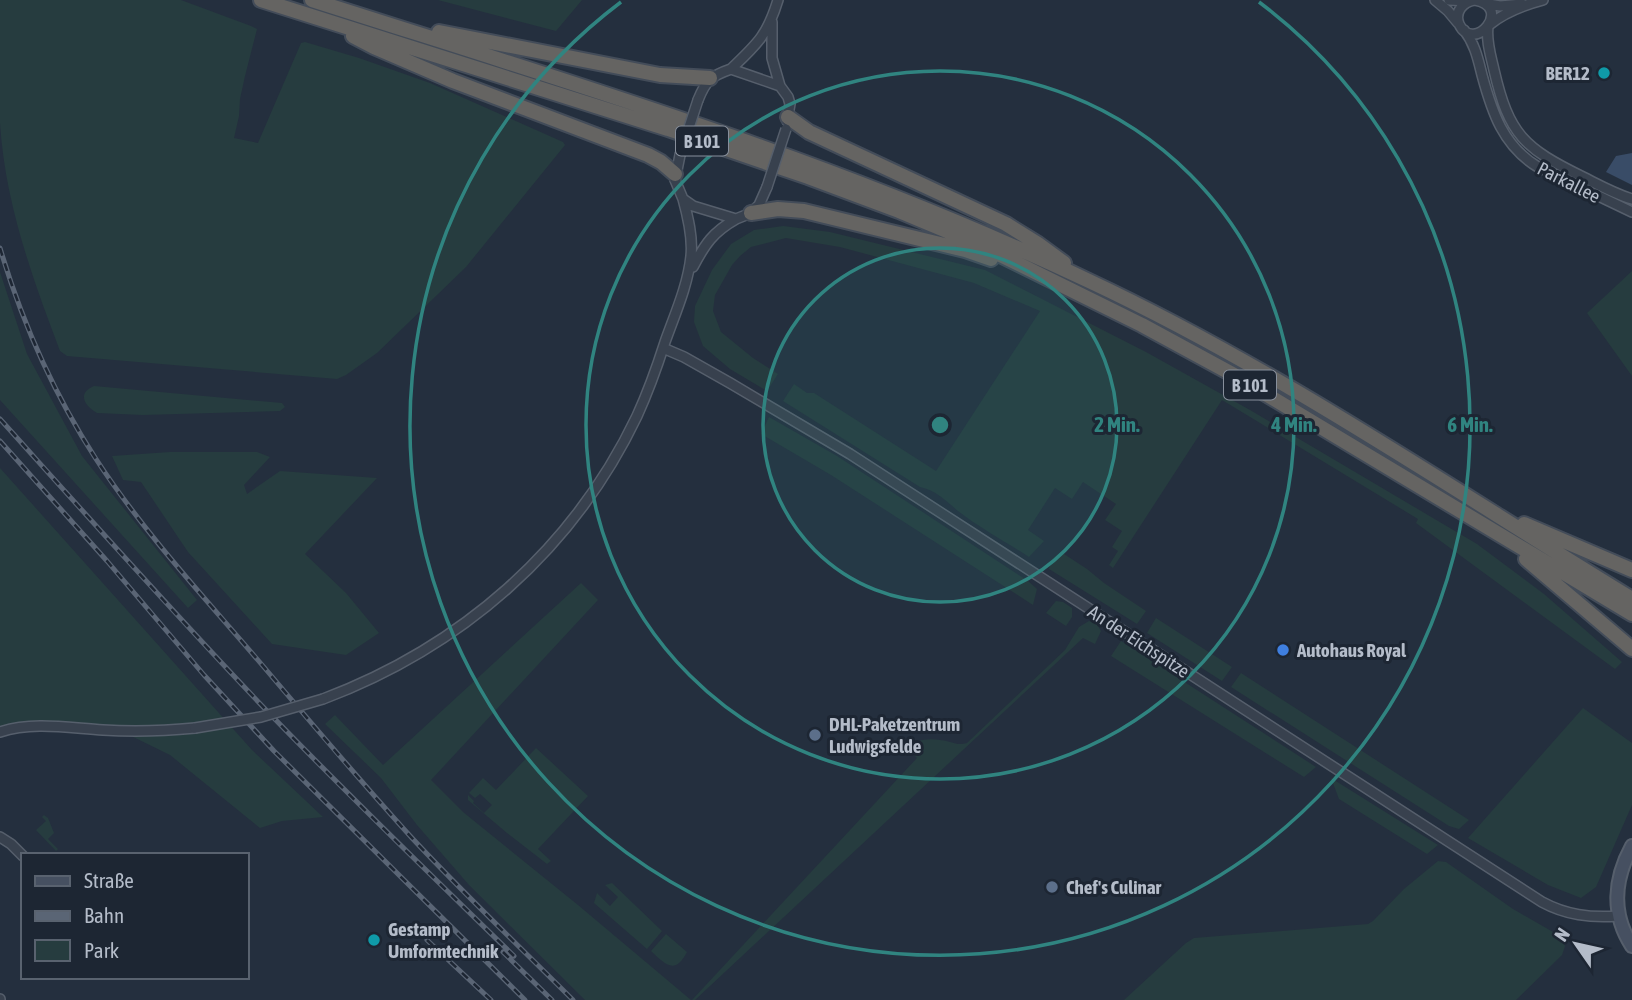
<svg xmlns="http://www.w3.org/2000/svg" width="1632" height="1000" viewBox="0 0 1632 1000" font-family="'Asap Condensed',sans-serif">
<rect width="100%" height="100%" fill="#242f3e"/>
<path fill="#263c3f" d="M 0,0 L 181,0 L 251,26 L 257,29 L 245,76 L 240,99 L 239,116 L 234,138 L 258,143 L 301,43 L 305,42 L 359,58 L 430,83 L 563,142 L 565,145 L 466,267 L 377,353 L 346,375 L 337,379 L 67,356 L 60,351 C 32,277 5,203 0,123 C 0,83 0,41 0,0 Z
M 438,0 L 582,0 L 556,31 Z
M 783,226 L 830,232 L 985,270 L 1146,352 L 1250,410 L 1477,544 L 1544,594 L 1622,662 L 1615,669 L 1416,523 L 1418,519 L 1222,400 L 1113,568 L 1109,565 L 1118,551 L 1112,547 L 1122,531 L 1105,520 L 1116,504 L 1083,482 L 1072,499 L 1055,488 L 1028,530 L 1044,541 L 1029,557 C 1006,542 980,528 958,511 C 946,501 936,490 920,487 L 783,401 L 794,384 L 807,393 L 814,393 L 936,471 L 1040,311 L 974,283 L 840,247 L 786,238 L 751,247 L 740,256 L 732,265 L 715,295 L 713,311 L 721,332 L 753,358 L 778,374 L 767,391 L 730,369 L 703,346 L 694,322 L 695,306 L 712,270 L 731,244 L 754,230 Z
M 1632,271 L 1632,376 L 1587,313 Z
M 0,272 L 27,354 L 82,456 L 197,600 L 188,608 L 0,400 Z
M 94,386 L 282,403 L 285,407 L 280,411 L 143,415 L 97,413 C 84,406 77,393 94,386 Z
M 769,417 L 837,456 L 1028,581 L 1037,589 L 1033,605 L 831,475 L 761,434 Z
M 170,452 L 257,452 L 270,457 L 244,485 L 247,494 L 280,471 L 377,478 L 305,554 L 346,593 L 379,633 L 346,655 L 272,644 L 188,552 L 141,482 L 123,480 L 112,456 Z
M 0,468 L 252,750 L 323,817 L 282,821 L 260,828 L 170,755 L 111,726 L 41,721 L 22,722 L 0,727 Z
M 1061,552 L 1087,569 L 1104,583 L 1146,611 L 1137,624 L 1049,569 L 1052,559 Z
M 581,583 L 598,600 L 431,780 L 463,812 L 578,905 L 691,1000 L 585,1000 L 469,885 L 417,825 L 381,778 L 325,724 L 335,715 L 383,765 Z
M 1056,601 L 1063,602 L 1072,608 L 1072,617 L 1066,626 L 1046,613 Z
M 1156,618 L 1232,667 L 1222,681 L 1147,633 Z
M 1089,621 L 1096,623 L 1101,631 L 1095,644 L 1083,638 L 695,1000 L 692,1000 L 917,758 L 905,746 C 920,738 934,738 950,742 C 957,744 960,745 967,743 L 1065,650 L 1079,627 Z
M 1121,641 L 1316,767 L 1304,777 L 1111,656 Z
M 1241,673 L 1469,820 L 1459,829 L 1449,826 L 1231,687 Z
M 1583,708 L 1632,743 L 1632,805 L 1596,887 L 1581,898 L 1548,885 L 1468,838 Z
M 536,748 L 588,796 L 538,849 L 551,861 L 547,864 L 507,833 L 468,800 L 468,795 L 474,801 L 473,803 L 484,813 L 492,805 L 480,794 L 475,798 L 469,793 L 483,778 L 496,790 Z
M 1331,778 L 1438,845 L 1427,854 L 1339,799 Z
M 44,815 L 48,818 L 54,833 L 48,839 L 58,849 L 56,851 L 36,830 L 46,821 L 42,817 Z
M 1438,861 L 1446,862 L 1513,909 L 1560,936 L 1565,946 L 1562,955 L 1516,1000 L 1124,1000 L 1186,943 L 1194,938 L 1368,924 L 1373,921 L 1404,889 Z
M 612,883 L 662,931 L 647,949 L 594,903 L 597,893 L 610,906 L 618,897 L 605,885 Z
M 666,934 L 687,952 C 675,975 666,965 651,951 Z"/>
<path fill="#394c67" d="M 1632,153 L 1632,185 L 1606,172 L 1616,156 Z"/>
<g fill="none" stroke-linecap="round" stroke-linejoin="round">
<g stroke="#565f6c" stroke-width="12">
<path id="minor" d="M 1435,0 L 1448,11 L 1458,23
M 1449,0 L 1468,1
M 1474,0 C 1463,2 1454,12 1459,24 C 1474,55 1514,7 1475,0
M 1484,3 L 1500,6 L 1522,4
M 772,22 L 772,58 L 780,86
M 1489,25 C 1505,12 1524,5 1543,0
M 1488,27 C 1486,42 1491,56 1494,70 C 1509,135 1524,148 1583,177 C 1599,185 1615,194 1632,199
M 1464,30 C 1475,44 1478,59 1482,75 C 1492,112 1503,146 1538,167 L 1632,212
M 731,69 C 757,44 767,36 778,0
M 698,100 C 706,80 711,76 731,69 L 780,86 L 788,97 L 790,104 L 787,121
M 680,155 L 675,180 L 683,199 L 693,206 L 736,219 L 751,213 L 759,205 L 767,187
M 693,267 C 705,244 713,232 736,219
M 663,348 L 684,357 L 730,383 L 850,454 L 1542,902 C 1566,915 1590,918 1618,916
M 323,699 C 461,647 573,550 637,416 C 648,392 657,367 665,342 C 675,314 688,285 691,256 C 693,237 688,217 683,199
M 0,732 C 33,721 69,728 103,730 C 134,732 164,731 195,728
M 0,837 L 11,844 L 23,856
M 0,999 L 0,1000"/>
</g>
<g stroke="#565f6c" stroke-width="16">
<path id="secondary" d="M 1632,846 C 1614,879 1611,914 1632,946"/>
</g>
<g stroke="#434c59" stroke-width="18">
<path id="trunk" d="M 261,0 L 668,129 L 808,177 L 899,211 L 978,244 L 1142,325 L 1234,375 L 1632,614
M 312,0 C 574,84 840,162 1089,281 C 1279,370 1453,490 1632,599
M 439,32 L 660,75 L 710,78
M 353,36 L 374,47 L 453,81 L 648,155 L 661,162 L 675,174
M 788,117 L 809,132 L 1006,224 L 1038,244 L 1064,263
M 751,213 L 778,209 L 804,211 L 965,250 L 991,259
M 1524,524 L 1632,570
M 1526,559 L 1632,649"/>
</g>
<use href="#minor" stroke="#38414e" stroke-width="9"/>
<use href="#secondary" stroke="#465061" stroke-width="12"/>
<use href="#trunk" stroke="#656462" stroke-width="14"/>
<g stroke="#5a6575" stroke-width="5">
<path id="rail" d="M 0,248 C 22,322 54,394 96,459 C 144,533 206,599 263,666 C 312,724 361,782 412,838 C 464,894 519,946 573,1000
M 0,419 C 89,518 177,617 269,713 C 349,796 432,876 514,956
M 0,441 L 107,561 L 204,675 L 274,751 L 525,1000
M 427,940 L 491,1000
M 503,952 L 552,1000"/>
</g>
<use href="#rail" stroke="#1d2633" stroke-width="2.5" stroke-dasharray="8" stroke-linecap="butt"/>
<g stroke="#565f6c" stroke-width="12" stroke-linecap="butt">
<path id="minor-bridge" d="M 680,155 L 698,100
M 767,187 L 786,129
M 195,728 L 261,717 L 323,699"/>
</g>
<use href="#minor-bridge" stroke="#38414e" stroke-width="9"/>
</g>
<circle cx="940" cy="425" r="177" fill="#308480" fill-opacity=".12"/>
<g fill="none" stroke="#308480" stroke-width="3.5">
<circle cx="940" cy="425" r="177"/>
<circle cx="940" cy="425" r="354"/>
<path d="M1259 2A530 530 0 1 1 621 2"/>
</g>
<g fill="#0f9aa8" stroke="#1d2633" stroke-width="2.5">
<circle cx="1604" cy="73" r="7"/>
<circle cx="374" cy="940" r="7"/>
</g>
<circle fill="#3f7fe0" stroke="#1d2633" stroke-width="2.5" cx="1283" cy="650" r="7"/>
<g fill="#5c6f8a" stroke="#1d2633" stroke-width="2.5">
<circle cx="815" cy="735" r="7"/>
<circle cx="1052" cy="887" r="7"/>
</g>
<g text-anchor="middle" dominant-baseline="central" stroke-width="6" stroke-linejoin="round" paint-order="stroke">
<g fill="#1d2633" stroke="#878f9c" stroke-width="2">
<rect x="676" y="126.5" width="52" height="29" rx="5"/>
<rect x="1224" y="370.5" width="52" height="29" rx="5"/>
</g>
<g font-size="18" font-weight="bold" fill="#b4bcc9">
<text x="702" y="141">B 101</text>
<text x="1250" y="385">B 101</text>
</g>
<g font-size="19" font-weight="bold" fill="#b4bcc9" stroke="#1d2633" text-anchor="start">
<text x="1590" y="73" text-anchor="end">BER12</text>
<text x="1297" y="650">Autohaus Royal</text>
<text x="829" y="724">DHL-Paketzentrum<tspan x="829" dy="22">Ludwigsfelde</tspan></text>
<text x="1066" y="887">Chef's Culinar</text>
<text x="388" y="929">Gestamp<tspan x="388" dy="22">Umformtechnik</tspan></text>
</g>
<g font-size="19" fill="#b4bcc9" stroke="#1d2633">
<text transform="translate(1569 182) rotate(27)">Parkallee</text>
<text transform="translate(1139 641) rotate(33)">An der Eichspitze</text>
</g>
</g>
<circle cx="940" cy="425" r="10" fill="#308480" stroke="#1d2633" stroke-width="3.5"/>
<g font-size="21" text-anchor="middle" font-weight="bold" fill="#308480" stroke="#1d2633" stroke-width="6" stroke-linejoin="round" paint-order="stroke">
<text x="1117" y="432">2 Min.</text>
<text x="1294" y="432">4 Min.</text>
<text x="1470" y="432">6 Min.</text>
</g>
<rect x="21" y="853" width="228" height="126" fill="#1d2633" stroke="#59626f" stroke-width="2"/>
<rect x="35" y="876" width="35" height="10" fill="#465061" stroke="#59626f" stroke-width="2"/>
<text x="84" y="888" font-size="21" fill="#b4bcc9">Straße</text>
<rect x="35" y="911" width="35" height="10" fill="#5a6575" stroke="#59626f" stroke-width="2"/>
<text x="84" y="923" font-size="21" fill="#b4bcc9">Bahn</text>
<rect x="35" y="940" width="35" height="21" fill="#263c3f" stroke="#59626f" stroke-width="2"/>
<text x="84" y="958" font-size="21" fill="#b4bcc9">Park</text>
<g transform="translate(1576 944) rotate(304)" stroke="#1d2633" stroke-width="5" paint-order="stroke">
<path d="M0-5L12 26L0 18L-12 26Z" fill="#b4bcc9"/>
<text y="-10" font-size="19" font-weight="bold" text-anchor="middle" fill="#b4bcc9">N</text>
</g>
</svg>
